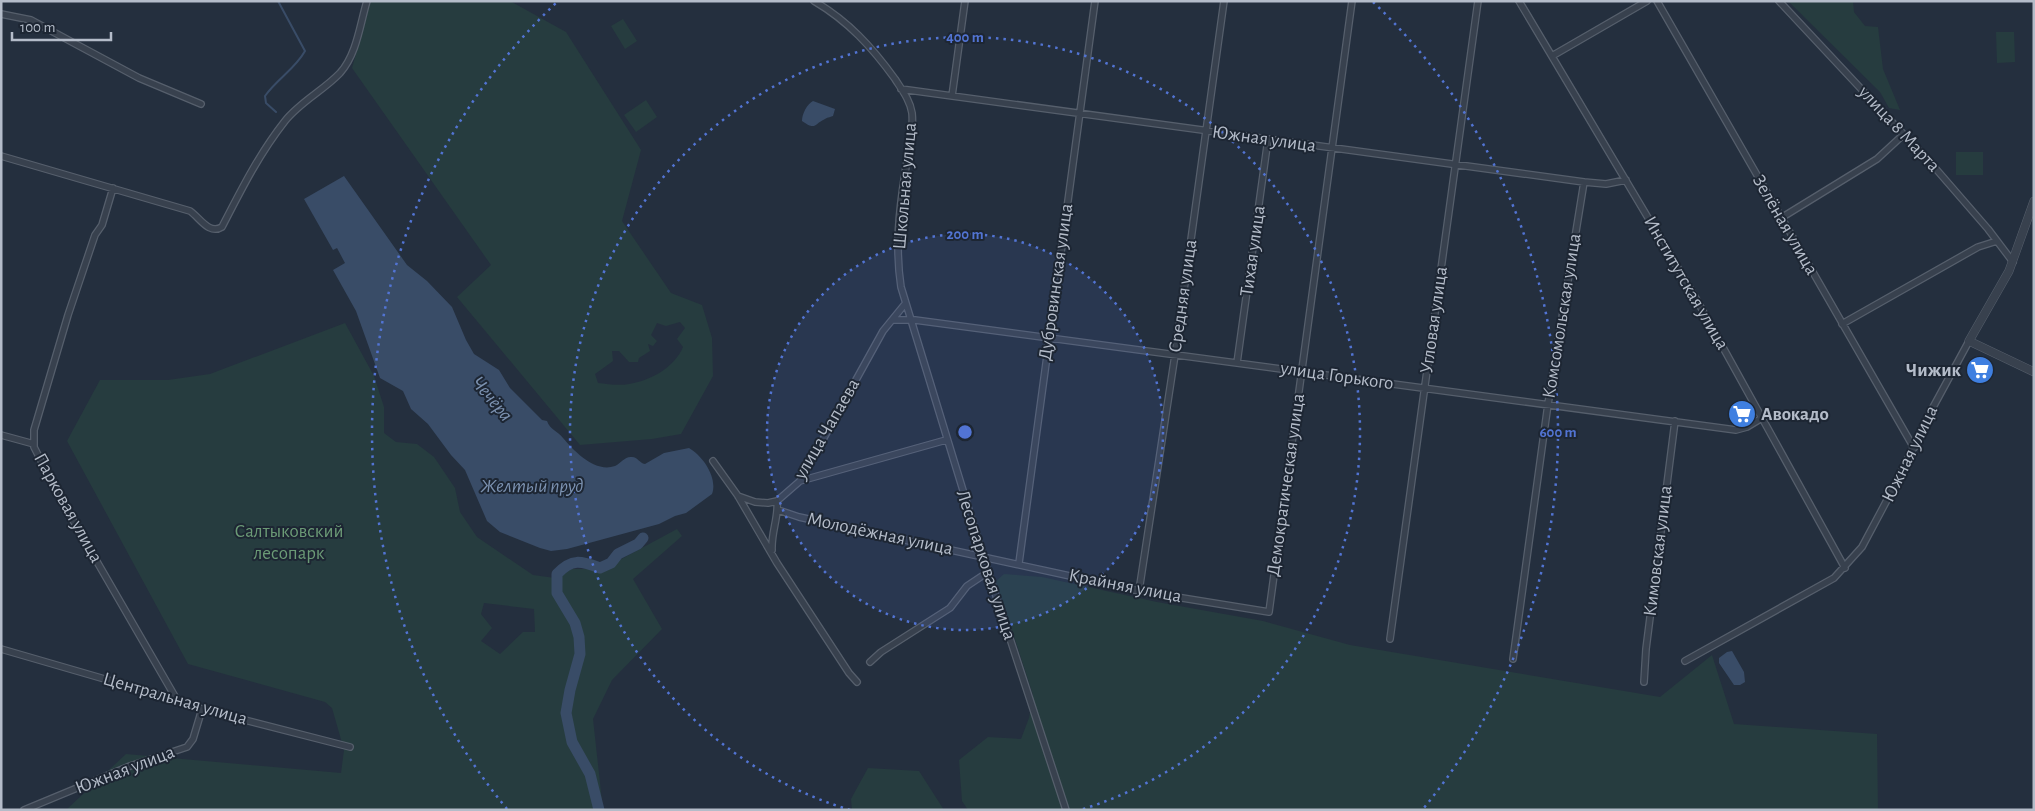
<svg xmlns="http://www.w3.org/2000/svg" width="2035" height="811" viewBox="0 0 2035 811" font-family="'Alegreya Sans',sans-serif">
<rect width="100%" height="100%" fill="#242f3e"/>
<path fill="#263c3f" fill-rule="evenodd" d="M 371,1 L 510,1 L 566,32 L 641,150 L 622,221 L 671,293 L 702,305 L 712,338 L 713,376 L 681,434 L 652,439 L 580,445 L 457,297 L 491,265 L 352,68 ZM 680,322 L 685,328 L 677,339 L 683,347 C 675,367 650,381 629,384 C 620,386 607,384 598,383 L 595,374 L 613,361 L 612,351 L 619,351 L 629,362 L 638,362 L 639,358 L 650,351 L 648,344 L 653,346 L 657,341 L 651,335 L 657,323 L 666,326 Z
M 1788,1 L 1853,1 L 1854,12 L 1865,26 L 1878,27 L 1883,69 L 1900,110 L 1889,108 L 1880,92 Z
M 623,19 L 637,41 L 625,49 L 611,26 Z
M 1996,32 L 2014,32 L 2015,62 L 1997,63 Z
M 646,100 L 657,117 L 636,132 L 624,115 Z
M 1956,152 L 1983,152 L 1983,175 L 1956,175 Z
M 345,323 L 374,376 L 384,407 L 384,433 L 396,442 L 417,444 L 434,457 L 455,488 L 460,512 L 477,537 L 533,575 L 555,578 L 572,569 L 603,569 L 677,529 L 682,536 L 633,579 L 662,629 L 612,680 L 593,719 L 603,810 L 66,810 L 126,754 L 341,773 L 344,750 L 332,708 L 325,702 L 188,664 L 67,441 L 100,380 L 168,380 L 210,374 ZM 484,603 L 534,609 L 535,632 L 523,632 L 500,654 L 481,641 L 492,628 L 481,614 Z
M 1004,574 L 1042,577 L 1157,602 L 1263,621 L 1350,645 L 1660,697 L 1712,655 L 1734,724 L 1877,734 L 1878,810 L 968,810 L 962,801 L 959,760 L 988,737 L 1021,739 L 1029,718 L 1033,695 L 996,581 Z
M 868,768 L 919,771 L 944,810 L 852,810 L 851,799 Z"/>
<path fill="#394c67" d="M 813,101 L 835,109 L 833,116 C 831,117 828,117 825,119 C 814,124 816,131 802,121 C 802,114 807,104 813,101 Z
M 344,176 L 407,265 L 427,281 L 452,307 L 466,340 L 474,354 L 499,370 L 510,388 L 542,420 L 547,421 C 550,430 558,431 563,438 C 575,452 595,473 615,466 C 621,463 625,456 632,457 C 638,457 639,463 645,464 L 664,453 L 689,448 C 703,456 718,478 712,494 L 686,513 L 675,516 L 659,524 L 567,549 L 551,551 L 540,548 L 500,532 L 487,521 L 465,470 L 451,455 L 428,424 L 411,409 L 403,391 L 380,378 L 356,311 L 333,270 L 345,263 L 337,248 L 333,250 L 304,199 Z
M 1732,651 L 1744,672 L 1745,682 L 1740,685 L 1734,685 L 1719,663 L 1719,658 L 1727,652 Z"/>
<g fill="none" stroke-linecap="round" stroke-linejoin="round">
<path stroke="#394c67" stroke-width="2" d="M 276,112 L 266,103 L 265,96 C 277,79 295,69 305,51 L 278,1"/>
<path stroke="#394c67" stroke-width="11" d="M 599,810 L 590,774 L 572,742 L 566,713 L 570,690 L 580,654 L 579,637 L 575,623 L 557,593 L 557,574 C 572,558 581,561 600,568 L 611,563 L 618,554 L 638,544 L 643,538"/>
<g stroke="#565f6c" stroke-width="8">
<path id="minor" d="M 814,1 C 848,21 872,47 895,79 C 902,90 910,100 912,113 C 914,132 908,154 905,173 C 899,211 895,248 901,287 L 983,556 L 1066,810
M 1519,1 L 1694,295 L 1845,568
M 1657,1 L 1914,448
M 1779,1 L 1936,169 L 1988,229 L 2013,262
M 1,14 L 31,20 L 139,78 L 201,104
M 1552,56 L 1647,1
M 901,89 L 1584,182 L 1606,184 L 1626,180
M 952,96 L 965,1
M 1,156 L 190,211 C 200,218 209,235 222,227 C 241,190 259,154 285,121 C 300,102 324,90 340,73 C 357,54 360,24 367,1
M 113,188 L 102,225 L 95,235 L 68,315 L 34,430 L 34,447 L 59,496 L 177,700
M 1781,218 L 1877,159 L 1903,135
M 894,320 L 915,320 L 1736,430 L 1747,427 L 1762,418
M 1842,324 L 1978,247 L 1997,241
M 1237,363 L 1268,139
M 1,435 L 34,444
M 713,461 L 738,496 L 777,563 L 849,673 L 857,682
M 800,481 L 946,440
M 738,496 L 755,502 L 768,503 L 777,501 L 800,481 L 883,331 L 905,304
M 778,510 L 799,517 L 1139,591 L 1269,612 L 1352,1
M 772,550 C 771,533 779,516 777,501
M 1019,563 L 1095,1
M 1139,591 L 1175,355 L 1224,1
M 1390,639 L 1478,1
M 1,649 L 177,700 L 202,709 L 350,747
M 1513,659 L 1548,404 L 1584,182
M 1685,661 L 1834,578 L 1862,547 L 1895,485 L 1931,411 L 1969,341
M 870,662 L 881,652 L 950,608 L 967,586 L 988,572
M 1644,682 L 1646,649 L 1675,421
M 24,810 L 130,766 L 187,747 L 193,739 L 202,709"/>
</g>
<g stroke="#565f6c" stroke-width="9">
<path id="tertiary" d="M 2034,201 L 2009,271 L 1969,341 L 2034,372"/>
</g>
<use href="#minor" stroke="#38414e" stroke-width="5.5"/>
<use href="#tertiary" stroke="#38414e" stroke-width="8"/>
</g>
<circle cx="965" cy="432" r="198" fill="#5274d3" fill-opacity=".12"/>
<g fill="none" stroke="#5274d3" stroke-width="2.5" stroke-dasharray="2.5 5">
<circle cx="965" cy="432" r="198"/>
<path d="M850 810A395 395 0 1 1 1080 810"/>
<path d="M507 809A593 593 0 0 1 557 2M1373 2A593 593 0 0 1 1423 809"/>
</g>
<defs>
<g id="supermarket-disc" transform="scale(1.4375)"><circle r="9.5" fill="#3f7fe0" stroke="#1d2633"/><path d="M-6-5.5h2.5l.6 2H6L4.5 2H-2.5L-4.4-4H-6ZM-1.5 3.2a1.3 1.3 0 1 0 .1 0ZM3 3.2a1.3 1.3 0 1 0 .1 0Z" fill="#fff"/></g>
</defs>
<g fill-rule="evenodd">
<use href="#supermarket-disc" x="1980" y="370"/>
<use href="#supermarket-disc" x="1742" y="414"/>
</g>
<g text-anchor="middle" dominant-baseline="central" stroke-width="4" stroke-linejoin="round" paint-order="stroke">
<g font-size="19" fill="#b4bcc9" stroke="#1d2633">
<text transform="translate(1899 129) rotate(47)">улица 8 Марта</text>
<text transform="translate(1264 139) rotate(8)">Южная улица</text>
<text transform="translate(905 186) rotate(-85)">Школьная улица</text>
<text transform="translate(1785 225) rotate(60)">Зелёная улица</text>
<text transform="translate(1253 251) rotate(-82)">Тихая улица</text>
<text transform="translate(1056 282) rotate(-82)">Дубровинская улица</text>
<text transform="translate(1686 283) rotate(60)">Институтская улица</text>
<text transform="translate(1183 296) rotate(-82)">Средняя улица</text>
<text transform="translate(1562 316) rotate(-81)">Комсомольская улица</text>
<text transform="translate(1434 320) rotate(-82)">Угловая улица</text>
<text transform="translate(1337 376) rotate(8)">улица Горького</text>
<text transform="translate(827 429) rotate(-60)">улица Чапаева</text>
<text transform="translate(1910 454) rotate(-64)">Южная улица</text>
<text transform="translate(1286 485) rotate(-82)">Демократическая улица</text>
<text transform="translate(68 508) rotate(61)">Парковая улица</text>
<text transform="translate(880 534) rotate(12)">Молодёжная улица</text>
<text transform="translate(1658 551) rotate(-83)">Кимовская улица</text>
<text transform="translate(986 565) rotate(72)">Лесопарковая улица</text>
<text transform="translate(1125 586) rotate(11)">Крайняя улица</text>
<text transform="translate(175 699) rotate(16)">Центральная улица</text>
<text transform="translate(125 770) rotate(-21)">Южная улица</text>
</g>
<g font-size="19" font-weight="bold" fill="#b4bcc9" stroke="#1d2633" text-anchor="end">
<text x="1961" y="370">Чижик</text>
<text x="1761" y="414" text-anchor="start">Авокадо</text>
</g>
<g font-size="19" fill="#6b9a76" stroke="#1d2633">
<text x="289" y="531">Салтыковский<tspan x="289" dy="22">лесопарк</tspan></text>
</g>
<g font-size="20" font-style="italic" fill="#7c92b1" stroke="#1d2633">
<text transform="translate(492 399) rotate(50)">Чечёра</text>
<text x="532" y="486">Желтый пруд</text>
</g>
</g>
<circle cx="965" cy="432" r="8" fill="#5274d3" stroke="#1d2633" stroke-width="2.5"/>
<g font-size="15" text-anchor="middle" font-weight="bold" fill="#5274d3" stroke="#1d2633" stroke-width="4" stroke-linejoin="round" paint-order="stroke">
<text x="965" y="42">400 m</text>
<text x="965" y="239">200 m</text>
<text x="1558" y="437">600 m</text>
</g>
<rect width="2035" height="811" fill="none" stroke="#b4bcc9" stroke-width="5"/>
<path d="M12 32v8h99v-8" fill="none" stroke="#b4bcc9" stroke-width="2.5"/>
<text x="20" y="32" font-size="15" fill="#b4bcc9" stroke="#1d2633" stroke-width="4" paint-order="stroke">100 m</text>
</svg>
